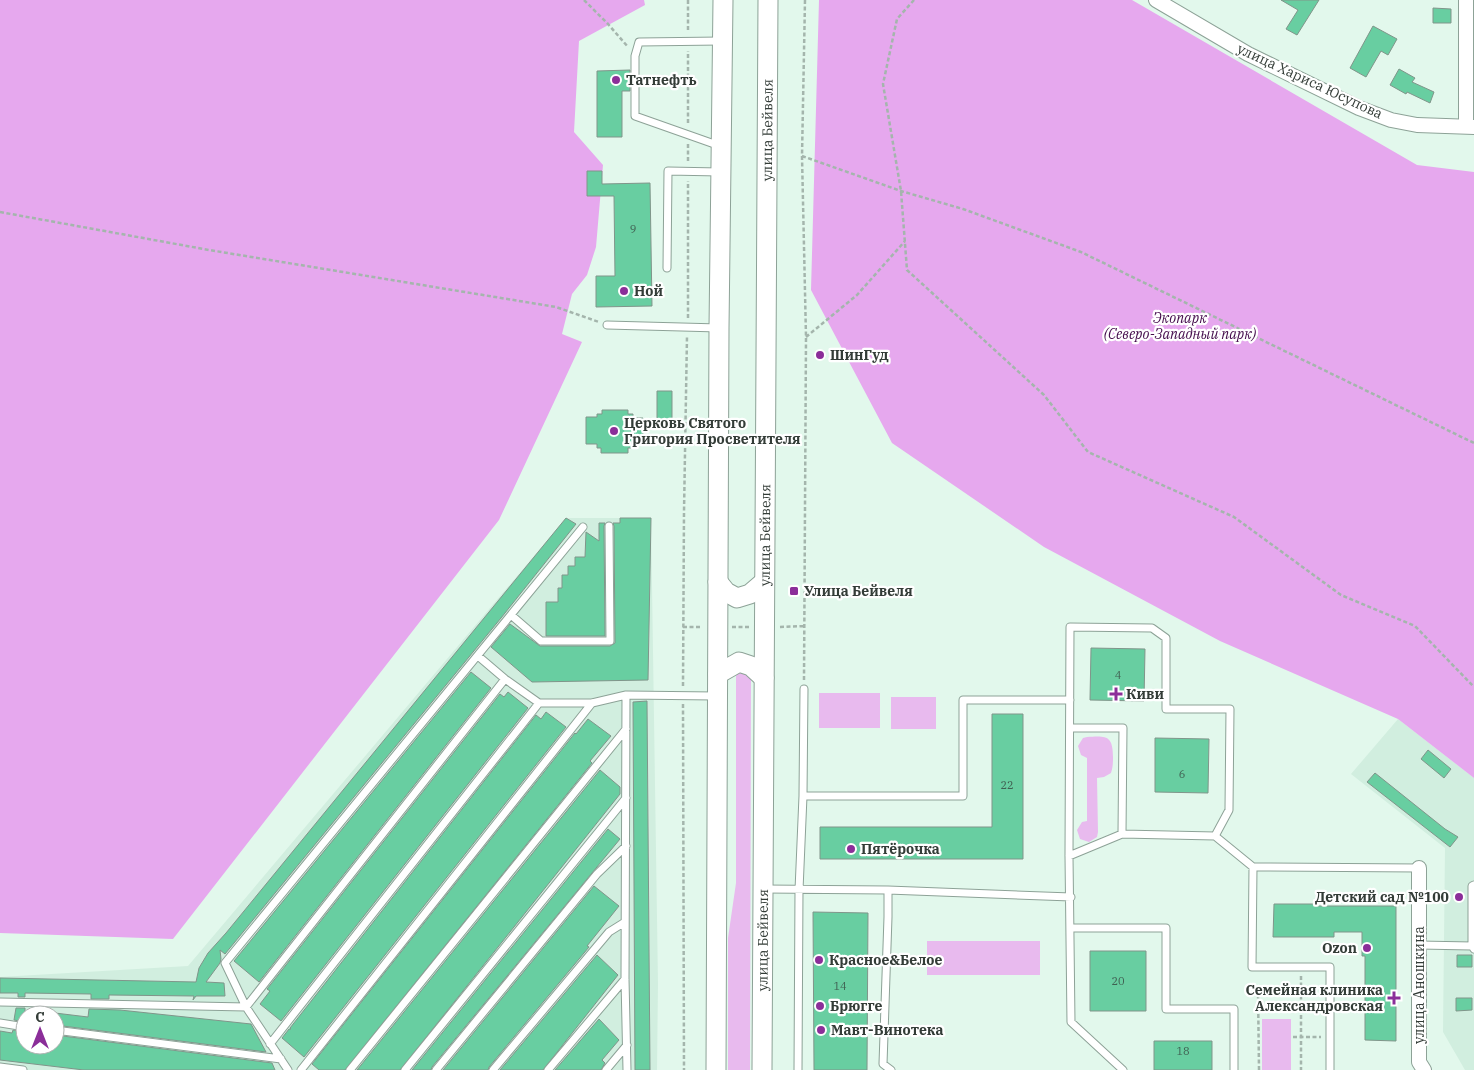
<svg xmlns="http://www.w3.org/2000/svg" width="1474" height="1070" viewBox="0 0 1474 1070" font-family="'IBM Plex Serif',serif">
<rect width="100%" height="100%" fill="#e2f8ec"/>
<path fill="#d1eedf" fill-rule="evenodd" d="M 566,518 L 651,518 L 658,984 L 657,1070 L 0,1070 L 0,977 L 188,966 ZM 25,1015 L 55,1015 L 55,1045 L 25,1045 Z
M 1398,719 L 1474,778 L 1474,1070 L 1465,1070 L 1443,1032 L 1445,848 L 1351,774 Z"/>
<path fill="#e8baee" d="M 745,671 L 751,678 L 750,1070 L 728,1070 L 728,938 L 736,883 L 736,676 L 739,672 Z
M 819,693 L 880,693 L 880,728 L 819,728 Z
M 891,697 L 936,697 L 936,729 L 891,729 Z
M 1087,737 C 1106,736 1113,735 1113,757 C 1113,762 1113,767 1111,773 L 1104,777 L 1097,778 L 1098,832 L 1097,837 L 1089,842 L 1080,839 L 1077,830 L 1082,822 L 1087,821 L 1087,758 L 1081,755 L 1078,746 L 1083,738 Z
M 927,941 L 1040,941 L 1040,975 L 927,975 Z
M 1262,1019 L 1291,1019 L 1291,1070 L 1262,1070 Z"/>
<path fill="#e6a8ee" d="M 0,0 L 644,0 L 645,5 L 579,41 L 574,132 L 603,165 L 596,247 L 587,275 L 572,294 L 562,334 L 582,342 L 499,520 L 173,939 L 0,933 Z
M 819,0 L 1132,0 L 1417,165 L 1474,172 L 1474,778 L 1398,719 L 1220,641 L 1044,547 L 892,443 L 811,290 Z"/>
<path fill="#68cea1" stroke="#80958a" d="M 1281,0 L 1319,0 L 1297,35 L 1286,29 L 1298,10 Z
M 1433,8 L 1451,9 L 1451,23 L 1433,23 Z
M 1373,26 L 1397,39 L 1388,55 L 1381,51 L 1366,77 L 1350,68 Z
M 1399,69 L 1415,78 L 1412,82 L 1434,92 L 1430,103 L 1407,92 L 1406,94 L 1390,85 Z
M 630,70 L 630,91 L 622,91 L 622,137 L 597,137 L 597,71 Z
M 587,171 L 602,171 L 602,184 L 650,183 L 652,306 L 596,307 L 596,276 L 615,276 L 614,196 L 587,196 Z
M 657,391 L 672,391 L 672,422 L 657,422 Z
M 602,410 L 628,410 L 628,414 L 633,414 L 633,418 L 643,418 L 643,443 L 633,443 L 633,448 L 628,448 L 628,453 L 601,453 L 601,448 L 597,448 L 597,444 L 586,444 L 586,417 L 597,417 L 597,414 L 602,414 Z
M 566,518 L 576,524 L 501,618 L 225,954 L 220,950 L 221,959 L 220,963 L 206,982 L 224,983 L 225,996 L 196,996 L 193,1000 L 194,996 L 109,995 L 109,999 L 91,999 L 91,994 L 25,993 L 25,997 L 18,997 L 18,993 L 0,993 L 0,978 L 196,982 L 199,968 L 208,953 L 226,933 Z
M 620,518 L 651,518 L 648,680 L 532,682 L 491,647 L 510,624 L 540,646 L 610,646 L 615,643 L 614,526 L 613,523 L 620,523 Z
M 599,523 L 605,523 L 604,526 L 605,636 L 546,636 L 546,602 L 558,602 L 558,588 L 562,588 L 562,575 L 568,575 L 568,566 L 575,566 L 575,557 L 585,557 L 586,532 L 599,541 Z
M 1091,648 L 1145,649 L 1144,701 L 1090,700 Z
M 471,672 L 491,688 L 259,982 L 234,961 Z
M 508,692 L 528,708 L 281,1021 L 260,1004 L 270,991 L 267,989 L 500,694 L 504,697 Z
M 647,701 L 650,1070 L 635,1070 L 633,702 Z
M 546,712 L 566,727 L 304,1057 L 282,1038 L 289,1029 L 291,1029 L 290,1028 L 536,715 L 541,719 Z
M 992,714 L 1023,714 L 1023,859 L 820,859 L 820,827 L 992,827 Z
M 588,719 L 611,736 L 590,761 L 592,763 L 345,1070 L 319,1070 L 312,1064 L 575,733 L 576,734 Z
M 1155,738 L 1209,739 L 1208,793 L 1155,792 Z
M 1428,750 L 1451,769 L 1444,778 L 1421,759 Z
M 600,770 L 620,787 L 620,794 L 400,1070 L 357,1070 Z
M 1375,773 L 1445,829 L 1458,837 L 1450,847 L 1367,782 Z
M 608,829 L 620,839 L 432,1067 L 431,1070 L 412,1070 Z
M 594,886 L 619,906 L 587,946 L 589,947 L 489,1067 L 488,1070 L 443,1070 Z
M 1274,904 L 1318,904 L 1318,906 L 1396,906 L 1396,1041 L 1365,1040 L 1365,956 L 1362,956 L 1362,932 L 1334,932 L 1334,937 L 1273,937 Z
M 813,912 L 868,913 L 867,1070 L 814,1070 Z
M 1090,951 L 1146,951 L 1146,1011 L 1090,1011 Z
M 597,955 L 618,975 L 543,1070 L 500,1070 Z
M 1457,955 L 1472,955 L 1472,967 L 1457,967 Z
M 1456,998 L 1472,998 L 1472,1010 L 1456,1011 Z
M 16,1008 L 25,1008 L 25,1022 L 14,1020 Z
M 89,1009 L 120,1010 L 251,1024 L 266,1052 L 55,1025 L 55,1013 L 88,1017 Z
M 599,1019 L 619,1040 L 602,1060 L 605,1063 L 601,1070 L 555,1070 Z
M 13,1030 L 25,1032 L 25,1045 L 55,1045 L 55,1035 L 272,1063 L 275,1070 L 84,1070 L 0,1060 L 0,1031 L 12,1033 Z
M 1154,1041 L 1212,1041 L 1212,1070 L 1154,1070 Z"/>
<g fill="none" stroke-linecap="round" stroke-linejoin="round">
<g stroke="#8da297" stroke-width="9">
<path id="lane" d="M 720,146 L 635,116 L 635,56 L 639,42 L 721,41
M 667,268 L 668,171 L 720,172
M 607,325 L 719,328
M 511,615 L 541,641 L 610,641 L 609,526
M 478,656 L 505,679 L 539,703 L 592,703 L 626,695 L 715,696
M 626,695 L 625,979 L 627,1070
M 803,796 L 963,796 L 963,700 L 1070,700
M 1122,834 L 1215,836
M 1069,856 L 1122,834 L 1123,728 L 1070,728
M 1253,867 L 1252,967 L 1330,967 L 1330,1070
M 1474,885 L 1472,886 L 1472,946 L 1474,949
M 764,889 L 888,890 L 1071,897
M 888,890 L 888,917 L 883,1064 L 891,1070
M 1070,928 L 1166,928 L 1166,1009 L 1234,1009 L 1234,1070
M 1419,945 L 1472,946
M 0,1002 L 246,1007 L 505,679
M 0,1023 L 25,1027
M 55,1030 L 281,1059
M 270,1044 L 539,703
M 0,1067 L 23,1070
M 288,1070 L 246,1007 L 225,963 L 583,527
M 301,1070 L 592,703
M 350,1070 L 626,729
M 405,1070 L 626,798
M 436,1070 L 597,874 L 626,846
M 493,1070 L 609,932 L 625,922
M 548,1070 L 625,979
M 606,1070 L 627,1045
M 798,1070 L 799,890 L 803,796 L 804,689
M 1123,1070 L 1071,1022 L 1069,856 L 1070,627 L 1152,628 L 1166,638 L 1166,709 L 1230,709 L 1229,810 L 1215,836 L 1253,867 L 1419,868"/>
</g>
<g stroke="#8da297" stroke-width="16">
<path id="street" d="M 1156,0 L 1248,54 L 1359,108 L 1391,120 L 1417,125 L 1474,127
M 1466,0 L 1466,126
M 1419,868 L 1419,1062 L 1424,1070"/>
</g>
<g stroke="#8da297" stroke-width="21">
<g id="secondary">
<path d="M 718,582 L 726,592 L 737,598 L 750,594 L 764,582"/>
<path d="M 718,674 L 739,662 L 751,666 L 764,678"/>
<path d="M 716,1070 L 719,328 L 723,0"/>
<path id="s1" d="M 762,1070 L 768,0"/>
</g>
</g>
<path stroke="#a4b5ac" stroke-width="2.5" stroke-dasharray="4 2.5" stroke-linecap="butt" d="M 584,0 L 608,24 L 628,47
M 688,0 L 688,31
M 914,0 L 897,19 L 883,84 L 901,191 L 907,270 L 1044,395 L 1088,452 L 1234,517 L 1341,595 L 1415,626 L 1474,687
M 688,123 L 688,51
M 688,144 L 688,161
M 802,156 L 901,191 L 963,209 L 1081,252 L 1474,443
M 0,212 L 209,250 L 556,307 L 599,322
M 688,318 L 688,181
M 806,337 L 857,295 L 905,241
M 683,627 L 702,627
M 732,627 L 749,627
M 780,627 L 804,626
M 804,680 L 806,337 L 802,156 L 805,0
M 683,686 L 684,512 L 687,336
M 683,704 L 684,1070
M 1301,976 L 1301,1070
M 1293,1037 L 1321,1037
M 1259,1070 L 1258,990 L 1301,991"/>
<use href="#lane" stroke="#fff" stroke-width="7"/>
<use href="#street" stroke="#fff" stroke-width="14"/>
<use href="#secondary" stroke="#fff" stroke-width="19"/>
</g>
<g fill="#8b2e99" stroke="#fff" stroke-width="2">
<circle cx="616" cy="80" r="5"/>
<circle cx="624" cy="291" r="5"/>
<circle cx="820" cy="355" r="5"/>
<circle cx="614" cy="431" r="5"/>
<rect x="789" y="586" width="10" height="10" rx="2.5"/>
<path d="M1113.5 686.5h5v5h5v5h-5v5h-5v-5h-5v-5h5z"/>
<circle cx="851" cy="849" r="5"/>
<circle cx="1459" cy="897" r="5"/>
<circle cx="1367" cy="948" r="5"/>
<circle cx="819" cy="960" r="5"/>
<path d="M1391.5 990.5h5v5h5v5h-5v5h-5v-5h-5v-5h5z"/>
<circle cx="820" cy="1006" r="5"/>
<circle cx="821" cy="1030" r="5"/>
</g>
<g text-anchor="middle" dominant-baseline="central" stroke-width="4.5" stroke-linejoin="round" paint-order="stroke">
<g font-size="11" fill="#406052">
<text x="633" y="229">9</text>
<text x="1118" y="675">4</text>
<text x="1182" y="774">6</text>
<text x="1007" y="785">22</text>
<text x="1118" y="981">20</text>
<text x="840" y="986">14</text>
<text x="1183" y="1051">18</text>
</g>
<g font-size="14" font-weight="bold" fill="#333c37" stroke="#fff" text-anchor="start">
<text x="626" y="80">Татнефть</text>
<text x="634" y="291">Ной</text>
<text x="830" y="355">ШинГуд</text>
<text x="624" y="423">Церковь Святого<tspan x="624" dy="16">Григория Просветителя</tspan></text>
<text x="804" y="591">Улица Бейвеля</text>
<text x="1126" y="694">Киви</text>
<text x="861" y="849">Пятёрочка</text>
<text x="1449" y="897" text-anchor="end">Детский сад №100</text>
<text x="1357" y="948" text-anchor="end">Ozon</text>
<text x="829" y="960">Красное&amp;Белое</text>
<text x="1383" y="990" text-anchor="end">Семейная клиника<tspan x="1383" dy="16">Александровская</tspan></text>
<text x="830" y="1006">Брюгге</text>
<text x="831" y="1030">Мавт-Винотека</text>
</g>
<g font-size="14" fill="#333c37" stroke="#fff">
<text transform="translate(1310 81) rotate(25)">улица Хариса Юсупова</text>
<text stroke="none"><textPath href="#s1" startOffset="940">улица Бейвеля</textPath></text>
<text stroke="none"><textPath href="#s1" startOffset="535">улица Бейвеля</textPath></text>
<text stroke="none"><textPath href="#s1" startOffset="130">улица Бейвеля</textPath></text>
<text transform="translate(1419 985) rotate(-90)">улица Аношкина</text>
</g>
<g font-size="14" font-style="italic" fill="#440c4c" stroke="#fff">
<text x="1180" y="318">Экопарк<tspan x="1180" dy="16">(Северо-Западный парк)</tspan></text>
</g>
</g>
<g transform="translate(40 1030)"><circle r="24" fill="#ffffff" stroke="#adb1af"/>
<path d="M0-4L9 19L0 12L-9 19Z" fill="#8b2e99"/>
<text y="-8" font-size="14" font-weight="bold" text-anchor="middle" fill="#333c37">С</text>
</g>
</svg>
